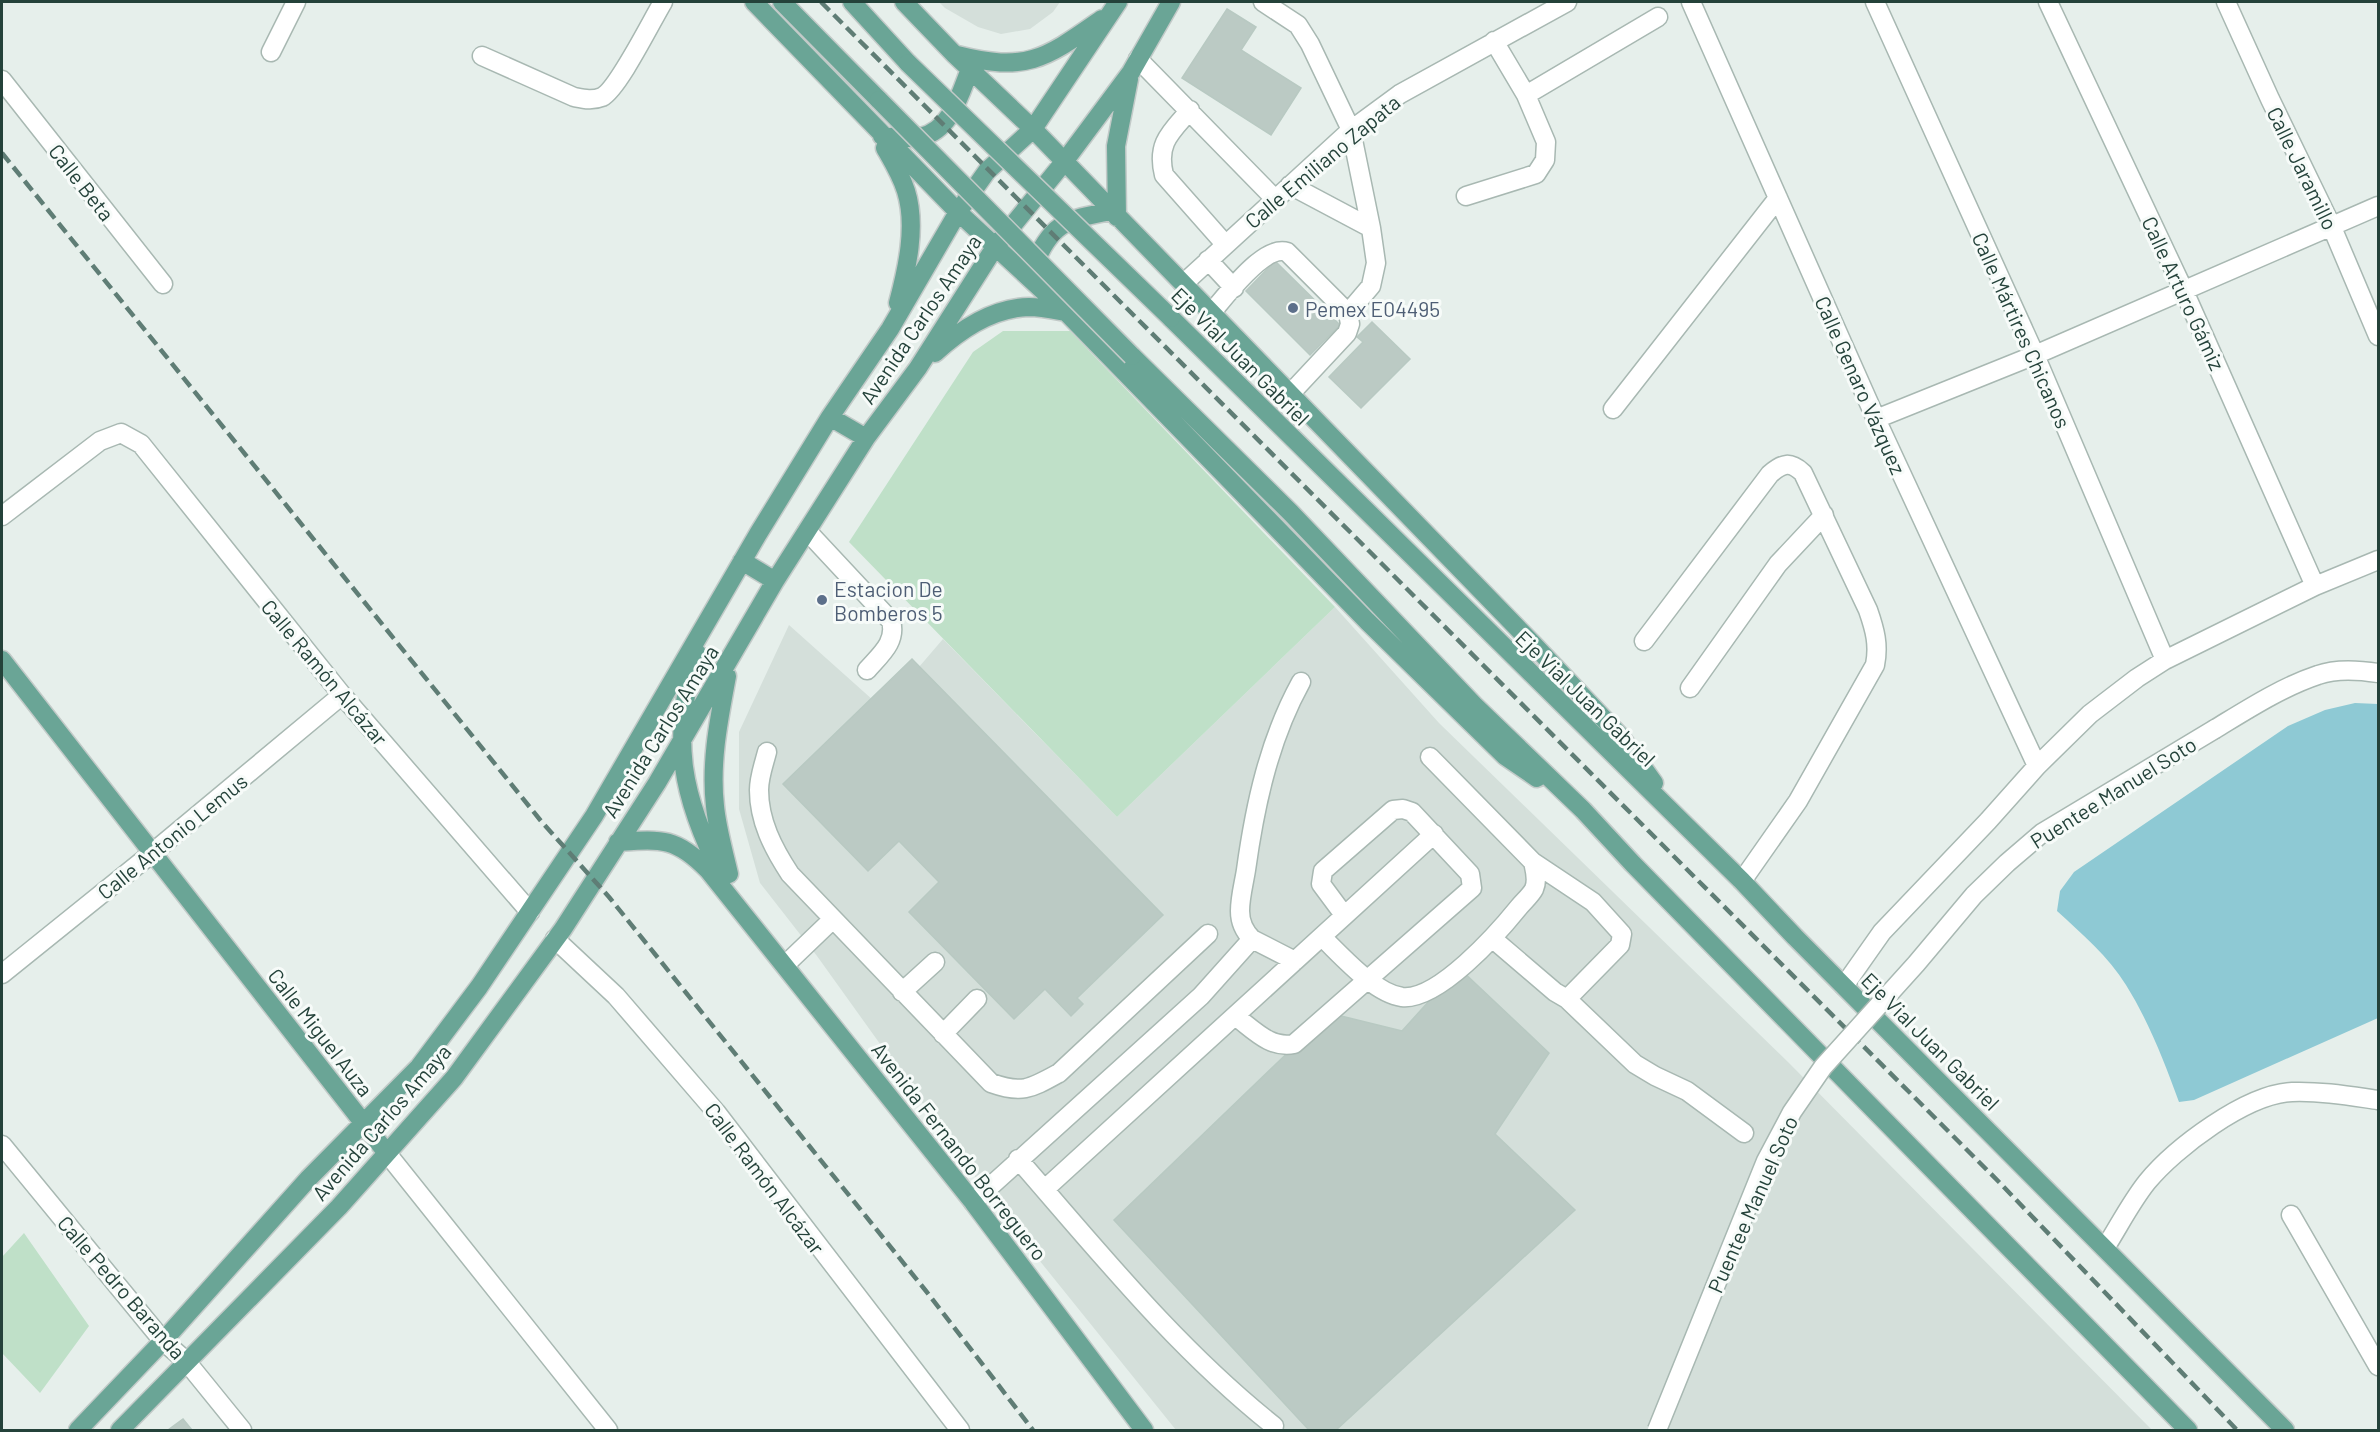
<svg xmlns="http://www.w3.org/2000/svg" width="2380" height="1432" viewBox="0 0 2380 1432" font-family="Barlow,sans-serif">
<rect width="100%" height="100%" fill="#e6efeb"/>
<path fill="#d4dfda" d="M 939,2 L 1060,2 L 1053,12 L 1030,29 L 1001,34 L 978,27 L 945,8 Z
M 1335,607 L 1439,723 L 1790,1064 L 2152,1430 L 1176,1430 L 1002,1214 L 817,956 L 760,883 L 739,809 L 739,732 L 789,625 L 883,709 L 943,639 L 1117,817 Z"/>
<path fill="#bfe0c8" d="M 1003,331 L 1070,331 L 1335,607 L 1117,817 L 849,542 L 973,352 Z
M 24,1233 L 89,1326 L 40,1393 L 2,1353 L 2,1257 Z"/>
<path fill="#8ec9d4" d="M 2355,703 L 2378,704 L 2378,1018 L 2194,1100 L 2179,1102 C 2164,1061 2149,1022 2126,985 C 2109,957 2081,933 2057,911 L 2060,891 L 2074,872 L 2288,726 L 2325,710 Z"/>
<path fill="#bbcac4" stroke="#b8c9c2" stroke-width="1.5" d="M 1227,9 L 1256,27 L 1241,50 L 1301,88 L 1271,135 L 1182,78 Z
M 1275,261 L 1340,325 L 1310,355 L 1246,291 Z
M 1372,322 L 1410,359 L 1361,408 L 1329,377 L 1363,342 L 1357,337 Z
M 912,659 L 1163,915 L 1077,998 L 1083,1004 L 1071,1016 L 1045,989 L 1014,1019 L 909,912 L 939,882 L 899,841 L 868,871 L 783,784 Z
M 1459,968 L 1549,1053 L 1495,1134 L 1575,1210 L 1336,1430 L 1309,1430 L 1114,1220 L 1329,1013 L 1402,1031 Z
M 183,1419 L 192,1430 L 168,1430 Z"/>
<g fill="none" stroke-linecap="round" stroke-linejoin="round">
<g stroke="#a8b8b2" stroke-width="21">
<path id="minor" d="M 1263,2 L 1298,25 L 1310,44 L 1351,130 L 1371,228 L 1290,185
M 1691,2 L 1876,419 L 2037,766
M 1875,2 L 2035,355 L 2165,660
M 2048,2 L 2184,291 L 2315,586
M 2226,2 L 2270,99 L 2331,225 L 2378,336
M 1494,41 L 1526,95 L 1658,17
M 271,52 L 296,2
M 482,56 L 574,97 C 584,99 592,101 602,97 C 618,89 652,20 663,2
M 1138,59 L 1275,199
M 2,80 L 163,284
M 1190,110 C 1171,132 1156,143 1164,175 L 1225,244
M 1466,196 L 1536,174 L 1545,160 L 1546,142 L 1526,95
M 1208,260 L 1234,288
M 1183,284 L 1351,130 L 1400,94 L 1567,2
M 1211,313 C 1226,296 1264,244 1287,252 L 1348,313 L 1350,324 L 1347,333 L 1290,394
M 1348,313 L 1371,286 L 1376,263 L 1371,228
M 1613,409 L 1778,198
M 1876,419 L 2035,355 L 2378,206
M 2,516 L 100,441 L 121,433 L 141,444 L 342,695 L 530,912
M 807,531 L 891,621 C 897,642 880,655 867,670
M 1644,641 L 1770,474 C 1783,463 1790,461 1803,473 L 1868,610 C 1875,630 1879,645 1875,665 L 1798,801 L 1742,881
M 1690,688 L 1778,564 L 1824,515
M 2215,729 C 2248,709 2282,687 2318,675 C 2337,668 2359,670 2378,673
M 767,752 C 764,764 759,777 759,790 C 759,821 773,848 790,874 L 991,1083 C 1022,1094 1030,1089 1059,1073 L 1208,934
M 1533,862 L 1593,902 L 1622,934 L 1620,945 L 1567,999
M 1322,937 C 1342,956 1374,993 1402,997 C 1438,1001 1498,933 1519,907 C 1524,901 1531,895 1534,889 C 1538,880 1535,871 1533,862 L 1430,757
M 555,939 L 616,996 L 716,1112 L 960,1430
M 1252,939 L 1295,961
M 1493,939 L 1555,992 L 1567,999 L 1635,1064 L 1655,1076 L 1687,1091 L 1744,1133
M 785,965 L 832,920
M 2,974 L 151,854 L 342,695
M 1844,986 L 1882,932 L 1988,821 L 2037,766 L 2090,714 L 2137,678 L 2165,660 L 2315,586 L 2378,560
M 902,992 L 935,962
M 1235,1016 C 1253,1029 1270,1049 1294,1044 L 1472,888 L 1470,874 L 1412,812 L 1403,809 L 1393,810 L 1323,871 L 1321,884 L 1344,915
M 943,1034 L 977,999
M 2,1145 L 163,1341 L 186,1361 L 242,1430
M 386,1152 L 608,1430
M 1018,1159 C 1099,1252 1177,1349 1274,1426
M 1045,1189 L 1434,834
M 973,1202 L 1201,996 L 1252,939 C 1244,931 1240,922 1240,911 C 1240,897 1244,883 1246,870 C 1255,805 1269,740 1301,682
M 2291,1215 L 2378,1366
M 2105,1248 C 2119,1226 2131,1202 2147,1182 C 2175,1148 2246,1094 2292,1092 C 2321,1091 2350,1096 2378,1100"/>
</g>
<g stroke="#c2cac8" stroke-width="21">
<path id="major" d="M 754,2 L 958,212 L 1066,312 L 1367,621 L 1505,756 L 1537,778
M 782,2 L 879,100
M 852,2 L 908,63
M 904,2 L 955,55 L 1033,129 L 1534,645 L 1621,737 L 1654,783
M 957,55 C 1028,73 1046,58 1102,19
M 882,136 C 894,137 908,140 920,137 C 951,131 960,94 970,69
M 885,148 C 893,162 901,175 906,191 C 917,226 907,269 898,303
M 1117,217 L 1116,146 L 1129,79
M 1031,271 C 1052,223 1062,220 1112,211
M 1171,318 L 1742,881 L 1795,937 L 2285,1430
M 935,353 C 961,329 992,308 1029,307 C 1041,307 1055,310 1066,312
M 1132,356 L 1291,513 L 1474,705 L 1583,810 L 1633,864 L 2188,1430
M 830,417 L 866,438
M 742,561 L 775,581
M 697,653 C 669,738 682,798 722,876
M 2,660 L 386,1152
M 727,676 C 719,719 710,762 715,806 C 717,828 724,852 729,874
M 618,842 C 661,839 676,837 708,870 L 973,1202 L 1144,1430
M 78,1430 L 163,1341 L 309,1178 L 419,1067 L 479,987 L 594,816 L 758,534 L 830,417 L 890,329 L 958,212 L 987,171 L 1033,129 L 1118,2
M 120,1430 L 339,1207 L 454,1078 L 563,929 L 657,783 L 775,581 L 866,438 L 918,368 L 995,247 L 1064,162 L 1131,72 L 1171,2"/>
</g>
<use href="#minor" stroke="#fff" stroke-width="18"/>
<use href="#major" stroke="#6aa596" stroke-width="18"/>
<path stroke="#5f7d75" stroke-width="4.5" stroke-dasharray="12 6" stroke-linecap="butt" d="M 821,2 L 1999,1182 L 2237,1430
M 2,153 L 541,821 L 609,897 L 926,1291 L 1033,1430"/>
<g stroke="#a8b8b2" stroke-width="21" stroke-linecap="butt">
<path id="minor-bridge" d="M 1657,1430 L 1766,1161 L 1792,1112 L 1823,1067 L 1916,964 L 1974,895 L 2007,863 L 2042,833 L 2215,729"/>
</g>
<g stroke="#c2cac8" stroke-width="21" stroke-linecap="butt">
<path id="major-bridge" d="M 908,63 L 1171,318
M 879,100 L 1132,356"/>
</g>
<use href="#minor-bridge" stroke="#fff" stroke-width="18"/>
<use href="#major-bridge" stroke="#6aa596" stroke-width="18"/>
</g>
<g fill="#5c6f8a" stroke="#f7fbf9" stroke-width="2">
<circle cx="1293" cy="308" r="6"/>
<circle cx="822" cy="600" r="6"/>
</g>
<g text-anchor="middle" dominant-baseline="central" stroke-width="6" stroke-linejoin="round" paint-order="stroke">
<g font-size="21" fill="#24423a" stroke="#f7fbf9">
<text transform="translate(1322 161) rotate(-40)">Calle Emiliano Zapata</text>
<text transform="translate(2303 168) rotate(64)">Calle Jaramillo</text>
<text transform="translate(82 182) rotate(52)">Calle Beta</text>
<text transform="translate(2184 293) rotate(65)">Calle Arturo Gámiz</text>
<text transform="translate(920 319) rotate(-56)">Avenida Carlos Amaya</text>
<text transform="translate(2022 330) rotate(66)">Calle Mártires Chicanos</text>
<text transform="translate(1241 356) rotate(45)">Eje Vial Juan Gabriel</text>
<text transform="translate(1861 385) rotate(66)">Calle Genaro Vázquez</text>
<text transform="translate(325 672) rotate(50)">Calle Ramón Alcázar</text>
<text transform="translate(1586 698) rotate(44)">Eje Vial Juan Gabriel</text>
<text transform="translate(660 731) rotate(-58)">Avenida Carlos Amaya</text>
<text transform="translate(2113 792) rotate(-32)">Puentee Manuel Soto</text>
<text transform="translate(172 836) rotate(-39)">Calle Antonio Lemus</text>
<text transform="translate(321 1032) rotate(52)">Calle Miguel Auza</text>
<text transform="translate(1931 1041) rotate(45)">Eje Vial Juan Gabriel</text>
<text transform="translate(381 1122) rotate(-49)">Avenida Carlos Amaya</text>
<text transform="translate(960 1151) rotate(52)">Avenida Fernando Borreguero</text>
<text transform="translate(765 1178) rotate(53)">Calle Ramón Alcázar</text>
<text transform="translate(1752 1204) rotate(-66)">Puentee Manuel Soto</text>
<text transform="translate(122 1287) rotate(49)">Calle Pedro Baranda</text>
</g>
<g font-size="21" fill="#4e5e75" stroke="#f7fbf9" text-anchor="start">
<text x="1305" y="308">Pemex E04495</text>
<text x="834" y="588">Estacion De<tspan x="834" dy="24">Bomberos 5</tspan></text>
</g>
</g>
<rect width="2380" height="1432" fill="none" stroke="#24423a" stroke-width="6"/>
</svg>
